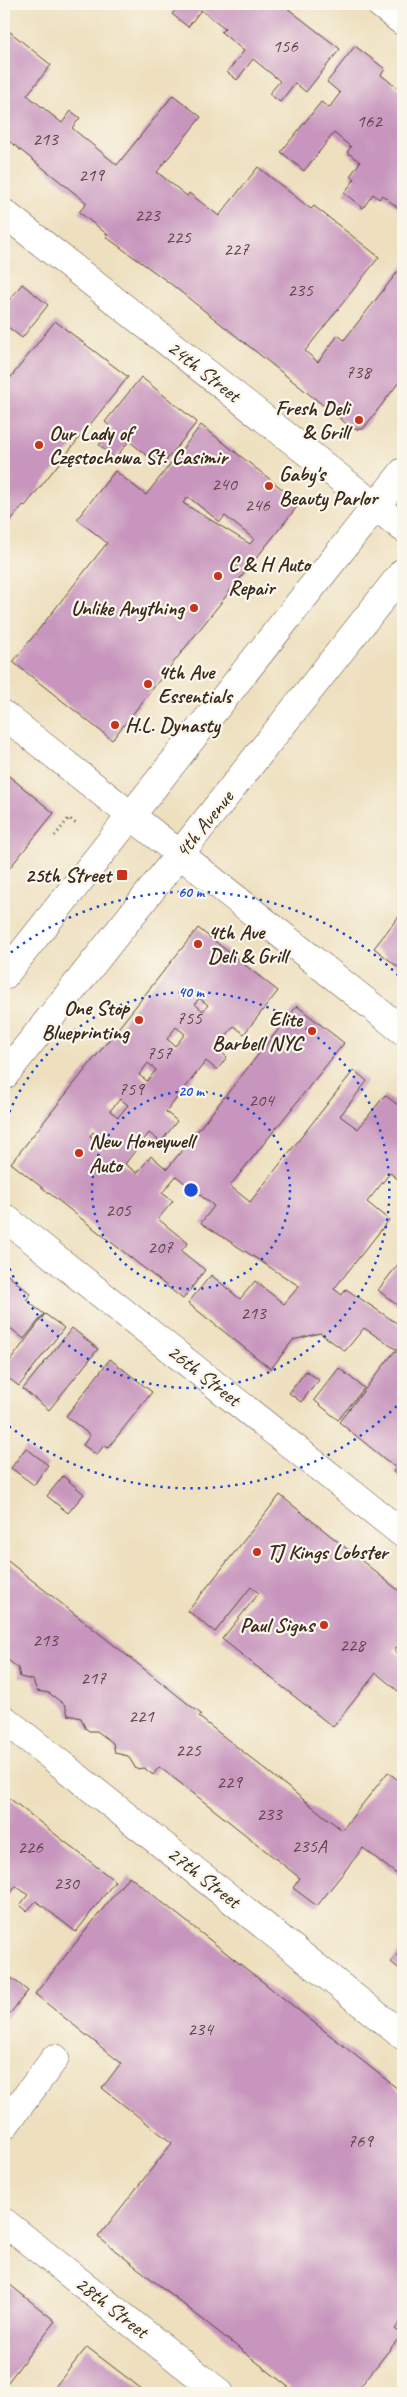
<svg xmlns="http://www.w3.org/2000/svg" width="407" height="2397" viewBox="0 0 407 2397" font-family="Caveat,sans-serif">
<rect width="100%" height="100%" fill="#fbf7ec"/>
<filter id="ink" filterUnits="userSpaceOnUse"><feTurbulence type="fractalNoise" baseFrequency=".02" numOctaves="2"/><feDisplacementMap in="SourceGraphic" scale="10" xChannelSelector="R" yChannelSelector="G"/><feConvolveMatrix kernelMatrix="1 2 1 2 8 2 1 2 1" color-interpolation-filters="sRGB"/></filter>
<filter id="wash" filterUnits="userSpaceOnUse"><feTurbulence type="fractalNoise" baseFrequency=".0096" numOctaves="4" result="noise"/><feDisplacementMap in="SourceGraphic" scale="20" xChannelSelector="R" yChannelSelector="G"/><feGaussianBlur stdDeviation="1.12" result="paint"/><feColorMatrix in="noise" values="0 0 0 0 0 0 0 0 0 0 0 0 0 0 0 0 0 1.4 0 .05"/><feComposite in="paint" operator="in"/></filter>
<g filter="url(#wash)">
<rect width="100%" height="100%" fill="#eee0bf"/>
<g id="blocks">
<path fill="#c795bd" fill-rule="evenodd" d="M 180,4 L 282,4 L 340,49 L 306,92 L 295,83 L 280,102 L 269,94 L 280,81 L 253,59 L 237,80 L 227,72 L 244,51 L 221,32 L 225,28 L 201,10 L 188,27 L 172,14 Z
M 4,27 L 51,65 L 27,95 L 62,123 L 71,111 L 80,118 L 72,128 L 117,165 L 173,95 L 201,117 L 157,172 L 187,196 L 189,193 L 219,216 L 258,167 L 311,209 L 314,206 L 379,257 L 305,351 L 318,362 L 338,335 L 344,340 L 403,265 L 403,377 L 363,429 L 353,429 L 167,281 L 106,237 L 108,235 L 79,212 L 87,203 L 4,137 Z
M 355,46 L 385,69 L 381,75 L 403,92 L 403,212 L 382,195 L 379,199 L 373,194 L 363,208 L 344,193 L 355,179 L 350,176 L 360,162 L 347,152 L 351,147 L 334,133 L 304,171 L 281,152 L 321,102 L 329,108 L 340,93 L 327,82 Z
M 22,284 L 48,305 L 22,338 L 4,324 L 4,307 Z
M 55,321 L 128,377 L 25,506 L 23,505 L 4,529 L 4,386 Z
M 141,377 L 197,422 L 161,467 L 129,441 L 115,458 L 99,445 L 113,429 L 105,422 Z
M 201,425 L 300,503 L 112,740 L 13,662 L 107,543 L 77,519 L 115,471 L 146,495 ZM 188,497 L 220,522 L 225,516 L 254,539 L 250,544 L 183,503 Z
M 4,772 L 54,813 L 4,875 Z
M 403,911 L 403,971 L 374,948 Z
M 198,928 L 278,991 L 244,1034 L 234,1026 L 216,1048 L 227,1057 L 217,1070 L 206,1061 L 166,1112 L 177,1121 L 161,1142 L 149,1133 L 125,1164 L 137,1173 L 151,1156 L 167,1169 L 297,1006 L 344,1043 L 230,1186 L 250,1202 L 354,1070 L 367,1081 L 340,1116 L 358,1129 L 385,1095 L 403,1109 L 403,1183 L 390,1173 L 367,1202 L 389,1220 L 334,1289 L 342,1295 L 346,1289 L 401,1326 L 403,1322 L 403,1354 L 364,1328 L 345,1351 L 320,1333 L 293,1340 L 271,1369 L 188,1303 L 211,1275 L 240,1299 L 255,1281 L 284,1304 L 299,1286 L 201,1223 L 214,1206 L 176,1176 L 162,1193 L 173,1201 L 158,1219 L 188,1243 L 181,1251 L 205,1270 L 183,1299 L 11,1163 ZM 199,998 L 208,1005 L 203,1011 L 195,1004 ZM 176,1027 L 185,1034 L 175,1046 L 167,1039 ZM 148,1063 L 156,1070 L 147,1081 L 139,1075 ZM 120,1099 L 128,1105 L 118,1117 L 110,1111 ZM 93,1132 L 101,1139 L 98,1143 L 90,1136 Z
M 403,1258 L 403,1310 L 378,1290 Z
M 4,1272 L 31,1294 L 26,1300 L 44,1314 L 24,1339 L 4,1323 Z
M 45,1314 L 64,1328 L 19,1386 L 4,1375 L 4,1369 Z
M 72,1328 L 98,1349 L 49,1410 L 23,1389 Z
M 395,1351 L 403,1356 L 402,1479 L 393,1472 L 396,1468 L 339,1422 Z
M 110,1359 L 152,1392 L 108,1448 L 104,1445 L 97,1455 L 83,1445 L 90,1435 L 66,1416 Z
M 339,1368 L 364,1388 L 338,1420 L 314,1400 Z
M 306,1371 L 319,1380 L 301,1402 L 289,1393 Z
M 26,1448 L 48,1465 L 34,1485 L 11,1468 Z
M 63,1476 L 84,1494 L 68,1513 L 47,1496 Z
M 280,1495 L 403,1594 L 403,1639 L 394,1651 L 403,1658 L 403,1695 L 376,1673 L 333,1727 L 222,1639 L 259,1593 L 251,1587 L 215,1632 L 188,1611 Z
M 4,1558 L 201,1714 L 199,1717 L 342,1830 L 388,1772 L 403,1784 L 403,1879 L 363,1848 L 317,1906 L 293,1888 L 300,1878 L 179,1782 L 159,1767 L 153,1775 L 144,1768 L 136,1769 L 128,1756 L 115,1753 L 113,1743 L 97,1731 L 89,1731 L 85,1728 L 81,1718 L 68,1715 L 65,1705 L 49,1693 L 37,1691 L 33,1680 L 20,1677 L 18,1668 L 4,1657 Z
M 4,1794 L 115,1881 L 76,1932 L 36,1901 L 27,1911 L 20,1905 L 28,1895 L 16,1886 L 9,1895 L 4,1891 L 4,1883 L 7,1879 L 4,1876 Z
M 129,1876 L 403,2093 L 403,2319 L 395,2329 L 402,2334 L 356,2392 L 350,2387 L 345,2393 L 296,2393 L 98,2237 L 172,2143 L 102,2088 L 121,2063 L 35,1994 Z
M 403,1947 L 403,1972 L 391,1962 Z
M 4,1972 L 28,1991 L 4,2021 Z
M 4,2280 L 55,2321 L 4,2387 Z
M 87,2347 L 147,2393 L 50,2393 Z"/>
</g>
</g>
<g filter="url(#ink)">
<use href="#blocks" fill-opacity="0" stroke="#564536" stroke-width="1"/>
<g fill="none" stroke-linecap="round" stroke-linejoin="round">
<g stroke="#564536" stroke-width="29">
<path id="minor" d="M 380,4 L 403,22
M 4,213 L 403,528
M 4,715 L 403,1031
M 4,1217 L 403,1534
M 4,1719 L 403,2036
M 4,2126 L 55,2058
M 4,2222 L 220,2393"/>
</g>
<g stroke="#564536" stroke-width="29">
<path id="major" d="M 4,976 L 403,472
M 4,1076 L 403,572"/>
</g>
<path stroke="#564536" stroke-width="3" stroke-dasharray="1 4" stroke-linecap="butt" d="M 55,836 L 69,818 L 76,824"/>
<use href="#minor" stroke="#fff" stroke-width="28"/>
<use href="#major" stroke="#fff" stroke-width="28"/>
</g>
</g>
<g fill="none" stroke="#1d4ed8" stroke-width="2.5" stroke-dasharray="2.5 5">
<circle cx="191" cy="1190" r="99"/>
<path d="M4 1126A198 198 0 1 1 4 1254"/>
<path d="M402 1401A298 298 0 0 1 5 1423M5 957A298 298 0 0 1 402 979"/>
</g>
<g fill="#c8321e" stroke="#fbf7ec" stroke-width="2">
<circle cx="359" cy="420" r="5"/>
<circle cx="39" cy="445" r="5"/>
<circle cx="269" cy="486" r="5"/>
<circle cx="218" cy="576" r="5"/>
<circle cx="194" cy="608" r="5"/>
<circle cx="148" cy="684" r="5"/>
<circle cx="115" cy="725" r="5"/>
<rect x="116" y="869" width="12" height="12" rx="2.5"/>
<circle cx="198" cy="944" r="5"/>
<circle cx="139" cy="1020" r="5"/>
<circle cx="312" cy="1031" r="5"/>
<circle cx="79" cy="1153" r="5"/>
<circle cx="257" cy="1552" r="5"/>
<circle cx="324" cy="1625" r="5"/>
</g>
<g text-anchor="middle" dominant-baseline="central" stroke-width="4.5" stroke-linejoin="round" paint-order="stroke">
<g font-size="19" fill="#5e4546">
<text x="285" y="46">156</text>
<text x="369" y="121">162</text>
<text x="45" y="139">213</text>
<text x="91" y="175">219</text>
<text x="147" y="215">223</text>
<text x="178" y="237">225</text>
<text x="236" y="249">227</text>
<text x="300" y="290">235</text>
<text x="358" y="372">738</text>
<text x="224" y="484">240</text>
<text x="257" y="505">246</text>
<text x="189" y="1018">755</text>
<text x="159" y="1053">757</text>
<text x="131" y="1089">759</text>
<text x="261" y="1100">204</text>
<text x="118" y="1210">205</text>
<text x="160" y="1247">207</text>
<text x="253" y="1313">213</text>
<text x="45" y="1640">213</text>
<text x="352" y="1645">228</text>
<text x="93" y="1678">217</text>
<text x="141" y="1716">221</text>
<text x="188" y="1750">225</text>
<text x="229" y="1782">229</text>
<text x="269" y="1814">233</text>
<text x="309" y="1846">235A</text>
<text x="30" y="1847">226</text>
<text x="66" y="1883">230</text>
<text x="200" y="2029">234</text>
<text x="360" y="2141">769</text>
</g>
<g font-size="21" fill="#3b2a1e" stroke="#fbf7ec">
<text transform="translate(204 371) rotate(38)">24th Street</text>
<text transform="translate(204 824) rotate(-51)">4th Avenue</text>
<text transform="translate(204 1375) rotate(38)">26th Street</text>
<text transform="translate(204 1877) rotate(38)">27th Street</text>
<text transform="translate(112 2307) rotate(38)">28th Street</text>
</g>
<g font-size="21" font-weight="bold" fill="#3b2a1e" stroke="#fbf7ec" text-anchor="start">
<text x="349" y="408" text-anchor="end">Fresh Deli<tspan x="349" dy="24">&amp; Grill</tspan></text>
<text x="49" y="433">Our Lady of<tspan x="49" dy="24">Częstochowa St. Casimir</tspan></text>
<text x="279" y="474">Gaby's<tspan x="279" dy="24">Beauty Parlor</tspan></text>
<text x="228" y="564">C &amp; H Auto<tspan x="228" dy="24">Repair</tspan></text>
<text x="184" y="608" text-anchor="end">Unlike Anything</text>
<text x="158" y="672">4th Ave<tspan x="158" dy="24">Essentials</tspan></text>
<text x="125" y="725">H.L. Dynasty</text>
<text x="111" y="875" text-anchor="end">25th Street</text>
<text x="208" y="932">4th Ave<tspan x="208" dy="24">Deli &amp; Grill</tspan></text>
<text x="129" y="1008" text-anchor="end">One Stop<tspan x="129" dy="24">Blueprinting</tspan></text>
<text x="302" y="1019" text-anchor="end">Elite<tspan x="302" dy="24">Barbell NYC</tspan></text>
<text x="89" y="1141">New Honeywell<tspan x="89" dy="24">Auto</tspan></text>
<text x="267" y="1552">TJ Kings Lobster</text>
<text x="314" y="1625" text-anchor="end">Paul Signs</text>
</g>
</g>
<circle cx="191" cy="1190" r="8" fill="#1d4ed8" stroke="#fbf7ec" stroke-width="2.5"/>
<g font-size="15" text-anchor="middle" font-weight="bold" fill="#1d4ed8" stroke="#fbf7ec" stroke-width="4.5" stroke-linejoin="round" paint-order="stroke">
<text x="191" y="897">60 m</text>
<text x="191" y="997">40 m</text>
<text x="191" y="1096">20 m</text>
</g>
<rect width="407" height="2397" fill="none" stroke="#fbf7ec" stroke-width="20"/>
</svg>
